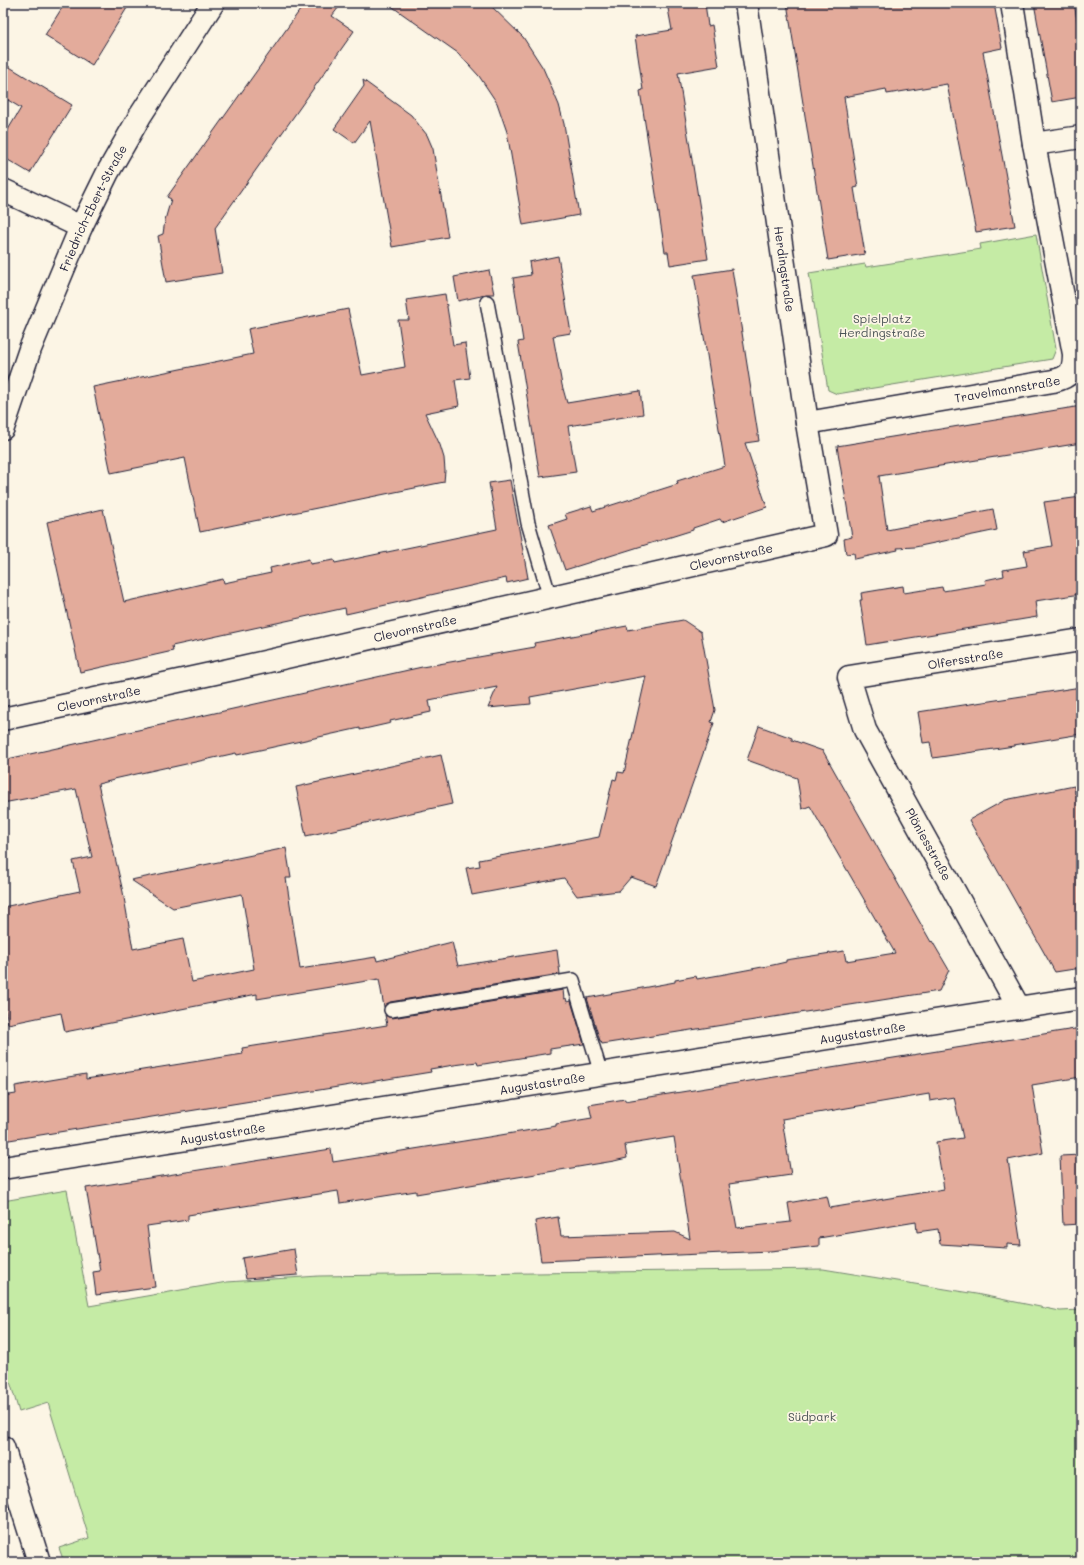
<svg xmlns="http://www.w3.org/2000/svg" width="1084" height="1565" viewBox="0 0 1084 1565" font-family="Mali,sans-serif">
<rect width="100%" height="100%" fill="#fcf5e5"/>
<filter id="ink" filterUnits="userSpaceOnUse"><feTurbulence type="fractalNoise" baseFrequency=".025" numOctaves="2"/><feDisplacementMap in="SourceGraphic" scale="8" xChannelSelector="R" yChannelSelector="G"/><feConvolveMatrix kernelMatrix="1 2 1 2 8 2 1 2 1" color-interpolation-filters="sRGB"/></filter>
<g filter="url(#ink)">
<path fill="#c5eba5" stroke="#748670" d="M 1036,234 L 1056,349 L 1052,359 L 837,394 L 828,390 L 809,273 L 865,264 L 866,267 L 981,249 L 980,244 Z
M 67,1190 L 89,1306 L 227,1282 L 319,1276 L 823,1269 L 976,1294 L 1060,1311 L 1081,1310 L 1081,1562 L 64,1562 L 59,1548 L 89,1538 L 48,1403 L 19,1412 L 3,1358 L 3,1201 Z"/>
<path fill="#e3ab9b" stroke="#22223b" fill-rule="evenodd" d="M 65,3 L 130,3 L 92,65 L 45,35 Z
M 305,3 L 342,3 L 332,16 L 354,31 L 215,228 L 222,273 L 166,282 L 158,236 L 163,234 L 165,220 L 171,199 L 167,197 Z
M 387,3 L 488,3 L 523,37 L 543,68 L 559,105 L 564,124 L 579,215 L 523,225 L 507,132 L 497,103 L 479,76 L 458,53 Z
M 667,3 L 705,3 L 708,26 L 712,25 L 719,66 L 678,73 L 708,259 L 670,265 L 668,252 L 665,252 L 640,91 L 643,90 L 635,36 L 672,30 Z
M 787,3 L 994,3 L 1002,48 L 983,52 L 1015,226 L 976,232 L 947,84 L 887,94 L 886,89 L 844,97 L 858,187 L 854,188 L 865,254 L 828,260 Z
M 1034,3 L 1074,3 L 1081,43 L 1081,97 L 1052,102 Z
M 3,63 L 72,105 L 30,173 L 3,157 L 3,138 L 21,108 L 3,97 Z
M 363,80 L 411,115 L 427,135 L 433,149 L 448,237 L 392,247 L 370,121 L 354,143 L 334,129 L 364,86 Z
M 558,256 L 571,333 L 553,336 L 562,385 L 567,403 L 640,391 L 643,414 L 568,426 L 576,472 L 540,477 L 518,342 L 523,341 L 513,278 L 531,275 L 529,262 Z
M 732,269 L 759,441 L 745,443 L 767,507 L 722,522 L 720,519 L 693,528 L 693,530 L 565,570 L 549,525 L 567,519 L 565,514 L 591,506 L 593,511 L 678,484 L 677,481 L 725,466 L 694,275 Z
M 489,270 L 494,294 L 486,294 L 481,296 L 458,301 L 454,277 Z
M 445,294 L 453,345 L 465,343 L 470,378 L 455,380 L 459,406 L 425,413 L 440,445 L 444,458 L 445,471 L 444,482 L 200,532 L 185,458 L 111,473 L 93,387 L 253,354 L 248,329 L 348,309 L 362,375 L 405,367 L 398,320 L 409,320 L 406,300 Z
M 1081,406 L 1081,443 L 879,476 L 887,530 L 993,509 L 997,530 L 915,547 L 897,548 L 898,550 L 855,559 L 854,553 L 846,554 L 844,539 L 852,537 L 837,446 Z
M 510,480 L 528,578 L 507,583 L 506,578 L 346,614 L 345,608 L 172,646 L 173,651 L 80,672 L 47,522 L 103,509 L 124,602 L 223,579 L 224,583 L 271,573 L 270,568 L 309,559 L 310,564 L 334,560 L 335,563 L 497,529 L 489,483 Z
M 1081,497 L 1081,594 L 1035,601 L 1037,617 L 867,645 L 860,600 L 862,600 L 861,593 L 903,586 L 904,593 L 942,587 L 943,591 L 986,584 L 985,580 L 1004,576 L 1003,570 L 1027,566 L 1024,551 L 1052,546 L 1044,502 Z
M 683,620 L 701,632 L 715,710 L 711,722 L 714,723 L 656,886 L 631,877 L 619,891 L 577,896 L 564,878 L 472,895 L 466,868 L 480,866 L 479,860 L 599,837 L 613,779 L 616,780 L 618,772 L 624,773 L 646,676 L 530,697 L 531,704 L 488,708 L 497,687 L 429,700 L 431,712 L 390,721 L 391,723 L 360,730 L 360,728 L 237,755 L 236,753 L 168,768 L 168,767 L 114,779 L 114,780 L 98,784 L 123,892 L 133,949 L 183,939 L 192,982 L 254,969 L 242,894 L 173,908 L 131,880 L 286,848 L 291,878 L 286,878 L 300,969 L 376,957 L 377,961 L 452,942 L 458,966 L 557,950 L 560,974 L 390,1002 L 384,1007 L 379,979 L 257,999 L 257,994 L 65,1032 L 61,1013 L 8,1024 L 3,994 L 3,907 L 80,891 L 73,861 L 92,857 L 76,789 L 3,803 L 3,760 L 422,667 L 535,647 L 534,643 L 627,626 L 628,630 Z
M 1081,687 L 1081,734 L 1014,745 L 1014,746 L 933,758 L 930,742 L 923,743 L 918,712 Z
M 759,726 L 792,738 L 792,740 L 823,751 L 931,942 L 932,941 L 949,970 L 939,991 L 602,1044 L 601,1041 L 600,1041 L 587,998 L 675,982 L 675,980 L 696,976 L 697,979 L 725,974 L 773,965 L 786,962 L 786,960 L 844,951 L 846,961 L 895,953 L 810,806 L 802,809 L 797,778 L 747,760 Z
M 441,755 L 452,804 L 306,836 L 296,787 Z
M 1074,786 L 1075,794 L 1081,793 L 1081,968 L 1055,972 L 969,820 L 1005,800 Z
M 563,990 L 564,999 L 566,998 L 567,1002 L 571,1001 L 584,1044 L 550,1049 L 550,1053 L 478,1065 L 477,1062 L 454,1065 L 430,1069 L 431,1072 L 3,1141 L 3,1096 L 16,1094 L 15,1086 L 86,1074 L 86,1079 L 243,1054 L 242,1048 L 387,1025 L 385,1015 L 392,1018 Z
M 1081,1028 L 1081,1077 L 1032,1085 L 1043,1153 L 1008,1160 L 1021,1245 L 1007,1244 L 1007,1248 L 940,1244 L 938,1229 L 917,1232 L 916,1222 L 819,1238 L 819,1246 L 770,1251 L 541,1261 L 535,1221 L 558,1217 L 561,1236 L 675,1232 L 690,1239 L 674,1137 L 625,1145 L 627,1158 L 614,1161 L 416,1194 L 416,1191 L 340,1203 L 338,1191 L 188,1215 L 188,1220 L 147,1226 L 155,1287 L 96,1295 L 93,1272 L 100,1271 L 86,1188 L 331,1149 L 333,1162 L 464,1141 L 556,1126 L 556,1124 L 592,1118 L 589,1105 L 625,1099 L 625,1101 ZM 929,1094 L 930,1101 L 954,1097 L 963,1138 L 936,1142 L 944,1189 L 830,1208 L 827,1196 L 788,1203 L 791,1222 L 737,1228 L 729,1184 L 791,1175 L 782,1119 Z
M 1081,1155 L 1081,1224 L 1063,1225 L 1060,1156 Z
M 294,1249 L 298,1275 L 246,1279 L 242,1258 Z"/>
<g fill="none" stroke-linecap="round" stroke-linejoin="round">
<g stroke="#22223b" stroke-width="16">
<path id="service" d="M 487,302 L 528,523 L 550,598
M 391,1010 L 573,980 L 601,1074"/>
</g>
<g stroke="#22223b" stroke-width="25">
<g id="minor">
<path d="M 1034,144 L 1081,137"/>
<path d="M 3,190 L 81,227"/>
<path id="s1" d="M 807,423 L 1053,381 C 1070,377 1074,372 1074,354 L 1034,144 L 1012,3"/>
<path id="s2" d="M 3,719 L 229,670 L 826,535 L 807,423 L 746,3"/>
<path id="s3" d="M 1019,1008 L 865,730 L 849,677 L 1081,640"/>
<path id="s4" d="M 3,1168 L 1081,998"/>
<path d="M 3,1447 L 39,1562"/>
</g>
</g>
<g stroke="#22223b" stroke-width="25">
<g id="tertiary">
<path id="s5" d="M 3,428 L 30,349 L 81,227 L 108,172 L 140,116 L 213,3"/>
</g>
</g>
<use href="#service" stroke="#fcf5e5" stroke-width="13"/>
<use href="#minor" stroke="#fcf5e5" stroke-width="22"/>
<use href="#tertiary" stroke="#fcf5e5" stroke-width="22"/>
</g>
</g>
<g text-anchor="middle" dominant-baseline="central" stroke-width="3.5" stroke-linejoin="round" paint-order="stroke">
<g font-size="12" fill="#22223b" stroke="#fcf5e5">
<text stroke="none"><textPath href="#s5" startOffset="238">Friedrich-Ebert-Straße</textPath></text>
<text transform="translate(785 269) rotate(82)">Herdingstraße</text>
<text stroke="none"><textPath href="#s1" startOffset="203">Travelmannstraße</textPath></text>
<text stroke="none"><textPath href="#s2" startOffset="746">Clevornstraße</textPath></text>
<text stroke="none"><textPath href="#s2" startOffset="422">Clevornstraße</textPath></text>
<text stroke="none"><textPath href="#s3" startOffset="491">Olfersstraße</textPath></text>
<text stroke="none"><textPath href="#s2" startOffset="98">Clevornstraße</textPath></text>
<text transform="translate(929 844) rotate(61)">Plöniesstraße</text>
<text stroke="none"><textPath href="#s4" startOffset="870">Augustastraße</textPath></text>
<text stroke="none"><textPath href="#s4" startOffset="546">Augustastraße</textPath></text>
<text stroke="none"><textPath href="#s4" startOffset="222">Augustastraße</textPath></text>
</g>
<g font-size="12" fill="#4b5456" stroke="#fcf5e5">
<text x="882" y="318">Spielplatz<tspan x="882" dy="14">Herdingstraße</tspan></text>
<text x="812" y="1416">Südpark</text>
</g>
</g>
<rect width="1084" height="1565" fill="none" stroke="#fcf5e5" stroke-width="16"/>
<rect x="8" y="8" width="1068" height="1549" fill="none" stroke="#22223b" stroke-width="1.5" filter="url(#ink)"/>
</svg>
